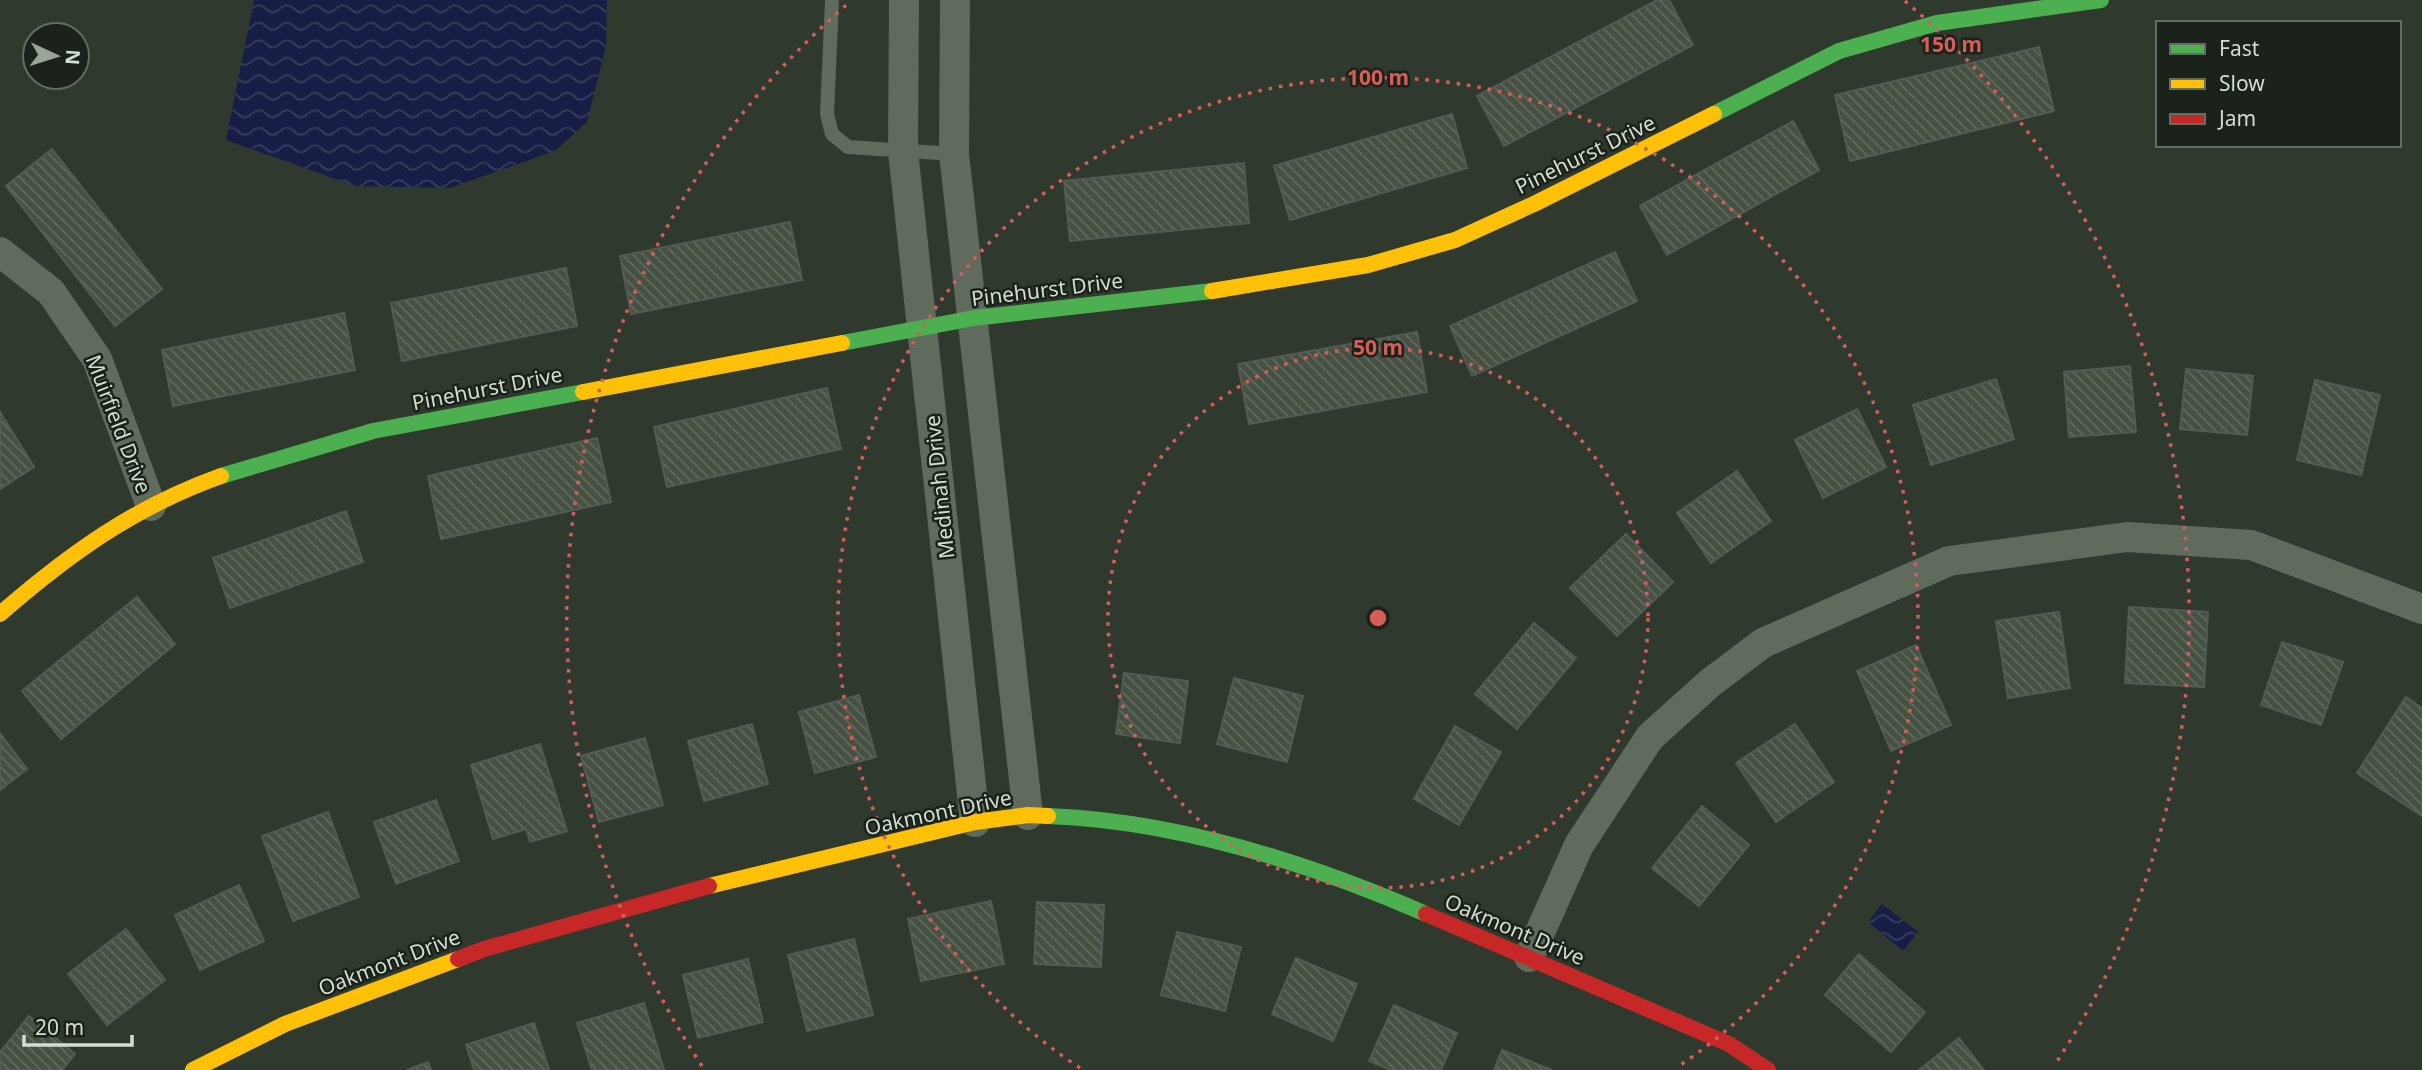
<svg xmlns="http://www.w3.org/2000/svg" width="2422" height="1070" viewBox="0 0 2422 1070" font-family="'Noto Sans',sans-serif">
<defs>
<pattern id="water-waves" width="16" height="10" patternUnits="userSpaceOnUse" patternTransform="scale(1.75)"><rect width="16" height="10" fill="#171d44"/><path d="M0 5q4-4 8 0t8 0" fill="none" stroke="#383d5e"/></pattern>
<pattern id="building-back-hatch" width="6" height="6" patternUnits="userSpaceOnUse" patternTransform="scale(1.75)"><rect width="6" height="6" fill="#465143"/><path d="M-1 5l2 2M0 0l6 6M5-1l2 2" fill="none" stroke="#606a5d"/></pattern>
</defs>
<rect width="100%" height="100%" fill="#30392e"/>
<path fill="url(#water-waves)" d="M 254,0 L 607,0 L 606,46 L 587,122 L 555,151 L 450,188 L 355,186 L 226,140 Z
M 1882,904 L 1918,932 L 1903,951 L 1868,922 Z"/>
<path fill="url(#building-back-hatch)" stroke="#545b52" stroke-width="2" d="M 1657,0 L 1669,0 L 1693,45 L 1504,146 L 1477,96 Z
M 2039,47 L 2054,111 L 1850,161 L 1835,95 Z
M 1452,114 L 1467,168 L 1290,220 L 1274,166 Z
M 1793,121 L 1819,170 L 1667,255 L 1640,206 Z
M 52,149 L 162,289 L 115,326 L 6,186 Z
M 1244,163 L 1249,223 L 1070,241 L 1064,181 Z
M 790,222 L 802,280 L 631,314 L 620,256 Z
M 1615,252 L 1637,301 L 1472,376 L 1450,326 Z
M 566,268 L 577,326 L 402,361 L 391,303 Z
M 344,313 L 355,370 L 173,406 L 162,350 Z
M 1417,332 L 1427,392 L 1249,424 L 1238,364 Z
M 2130,366 L 2136,432 L 2069,437 L 2064,372 Z
M 2186,369 L 2253,376 L 2247,435 L 2180,429 Z
M 1996,379 L 2014,439 L 1931,465 L 1913,405 Z
M 2315,380 L 2380,395 L 2361,475 L 2297,460 Z
M 827,388 L 841,449 L 667,487 L 654,427 Z
M 1857,409 L 1886,467 L 1823,498 L 1795,440 Z
M 0,412 L 34,467 L 0,489 Z
M 597,438 L 611,502 L 441,539 L 428,476 Z
M 1737,471 L 1771,521 L 1711,563 L 1677,513 Z
M 346,511 L 363,562 L 230,608 L 213,558 Z
M 1626,534 L 1673,582 L 1617,636 L 1570,588 Z
M 137,597 L 175,644 L 61,739 L 22,691 Z
M 2129,607 L 2208,612 L 2204,687 L 2125,683 Z
M 2059,612 L 2070,688 L 2008,698 L 1996,621 Z
M 1534,623 L 1576,658 L 1517,729 L 1475,694 Z
M 2282,642 L 2343,662 L 2321,725 L 2261,705 Z
M 1916,645 L 1951,725 L 1891,751 L 1857,671 Z
M 1124,673 L 1188,681 L 1180,743 L 1116,734 Z
M 1234,678 L 1303,696 L 1287,762 L 1217,744 Z
M 859,695 L 876,757 L 815,773 L 799,712 Z
M 2406,697 L 2422,708 L 2422,816 L 2357,773 Z
M 752,724 L 768,784 L 704,801 L 688,741 Z
M 1795,724 L 1834,782 L 1776,822 L 1736,763 Z
M 1455,726 L 1501,752 L 1459,825 L 1414,799 Z
M 0,733 L 27,769 L 0,790 Z
M 645,738 L 663,805 L 599,822 L 581,756 Z
M 540,744 L 567,831 L 530,842 L 526,829 L 493,839 L 471,765 Z
M 436,800 L 459,861 L 396,884 L 374,822 Z
M 1702,806 L 1749,845 L 1699,906 L 1652,868 Z
M 328,812 L 359,897 L 293,921 L 262,836 Z
M 239,885 L 264,941 L 200,970 L 175,915 Z
M 991,901 L 1004,964 L 921,981 L 908,919 Z
M 1037,902 L 1104,905 L 1101,967 L 1034,964 Z
M 126,929 L 165,980 L 107,1025 L 68,974 Z
M 1177,932 L 1241,947 L 1225,1011 L 1161,995 Z
M 854,939 L 873,1015 L 807,1031 L 788,955 Z
M 1859,954 L 1925,1012 L 1891,1052 L 1825,995 Z
M 1296,958 L 1357,984 L 1333,1041 L 1272,1014 Z
M 748,959 L 763,1022 L 698,1038 L 683,975 Z
M 644,1003 L 664,1070 L 592,1070 L 577,1023 Z
M 1394,1005 L 1457,1033 L 1441,1070 L 1391,1070 L 1369,1061 Z
M 29,1016 L 75,1054 L 62,1070 L 0,1070 L 0,1052 Z
M 534,1023 L 549,1070 L 474,1070 L 466,1045 Z
M 1959,1038 L 1984,1070 L 1919,1070 Z
M 1502,1050 L 1552,1070 L 1494,1070 Z
M 428,1062 L 431,1070 L 407,1070 Z"/>
<g fill="none" stroke-linecap="round" stroke-linejoin="round">
<path stroke="#606b5e" stroke-width="14" d="M 832,0 L 827,114 L 832,134 L 848,147 L 954,154"/>
<path stroke="#606b5e" stroke-width="30" d="M 904,0 L 903,151 L 975,822
M 955,0 L 954,154 L 1028,815
M 0,252 L 51,292 L 97,359 L 151,506
M 1529,957 L 1579,845 L 1650,737 L 1710,683 L 1763,643 L 1949,561 L 2127,537 L 2251,545 L 2422,609"/>
<path stroke="#4caf50" stroke-width="16" d="M 1714,114 L 1839,51 L 1937,23 L 2101,0
M 842,343 L 974,318 L 1212,291
M 221,476 L 373,431 L 583,392
M 1048,816 C 1178,821 1307,862 1426,914"/>
<path stroke="#ffc107" stroke-width="16" d="M 1212,291 L 1368,265 L 1455,240 L 1534,204 L 1714,114
M 583,392 L 842,343
M 0,614 C 69,554 134,507 221,476
M 709,886 L 975,822 L 1028,815 L 1048,816
M 193,1070 L 285,1024 L 458,959"/>
<path stroke="#c62828" stroke-width="16" d="M 1426,914 L 1729,1044 L 1768,1070
M 458,959 L 484,949 L 709,886"/>
</g>
<g fill="none" stroke="#d55e5b" stroke-width="3.5" stroke-dasharray="3.5 7">
<circle cx="1378" cy="618" r="270"/>
<path d="M1080 1068A540 540 0 1 1 1676 1068"/>
<path d="M702 1066A811 811 0 0 1 851 1M1905 1A811 811 0 0 1 2054 1066"/>
</g>
<g text-anchor="middle" dominant-baseline="central" stroke-width="5" stroke-linejoin="round" paint-order="stroke">
<g font-size="21" fill="#d3ddd1" stroke="#1a2219">
<text transform="translate(1585 154) rotate(-26)">Pinehurst Drive</text>
<text transform="translate(1047 289) rotate(-7)">Pinehurst Drive</text>
<text transform="translate(487 388) rotate(-11)">Pinehurst Drive</text>
<text transform="translate(119 424) rotate(69)">Muirfield Drive</text>
<text transform="translate(939 487) rotate(-96)">Medinah Drive</text>
<text transform="translate(938 812) rotate(-12)">Oakmont Drive</text>
<text transform="translate(1515 929) rotate(23)">Oakmont Drive</text>
<text transform="translate(389 962) rotate(-21)">Oakmont Drive</text>
</g>
</g>
<circle cx="1378" cy="618" r="10" fill="#d55e5b" stroke="#1a2219" stroke-width="3.5"/>
<g font-size="21" text-anchor="middle" font-weight="bold" fill="#d55e5b" stroke="#1a2219" stroke-width="5" stroke-linejoin="round" paint-order="stroke">
<text x="1951" y="52">150 m</text>
<text x="1378" y="85">100 m</text>
<text x="1378" y="355">50 m</text>
</g>
<rect x="2156" y="21" width="245" height="126" fill="#1a2219" stroke="#646d63" stroke-width="2"/>
<rect x="2170" y="44" width="35" height="10" fill="#4caf50" stroke="#646d63" stroke-width="2"/>
<text x="2219" y="56" font-size="21" fill="#d3ddd1">Fast</text>
<rect x="2170" y="79" width="35" height="10" fill="#ffc107" stroke="#646d63" stroke-width="2"/>
<text x="2219" y="91" font-size="21" fill="#d3ddd1">Slow</text>
<rect x="2170" y="114" width="35" height="10" fill="#c62828" stroke="#646d63" stroke-width="2"/>
<text x="2219" y="126" font-size="21" fill="#d3ddd1">Jam</text>
<g transform="translate(56 56) rotate(94)"><circle r="33" fill="#1a2219" stroke="#646d63" stroke-width="2"/>
<path d="M0-5L12 26L0 18L-12 26Z" fill="#9aa498"/>
<text y="-10" font-size="19" font-weight="bold" text-anchor="middle" fill="#d3ddd1">N</text>
</g>
<path d="M24 1035v10h108v-10" fill="none" stroke="#d3ddd1" stroke-width="3.5"/>
<text x="35" y="1035" font-size="21" fill="#d3ddd1" stroke="#1a2219" stroke-width="5" paint-order="stroke">20 m</text>
</svg>
